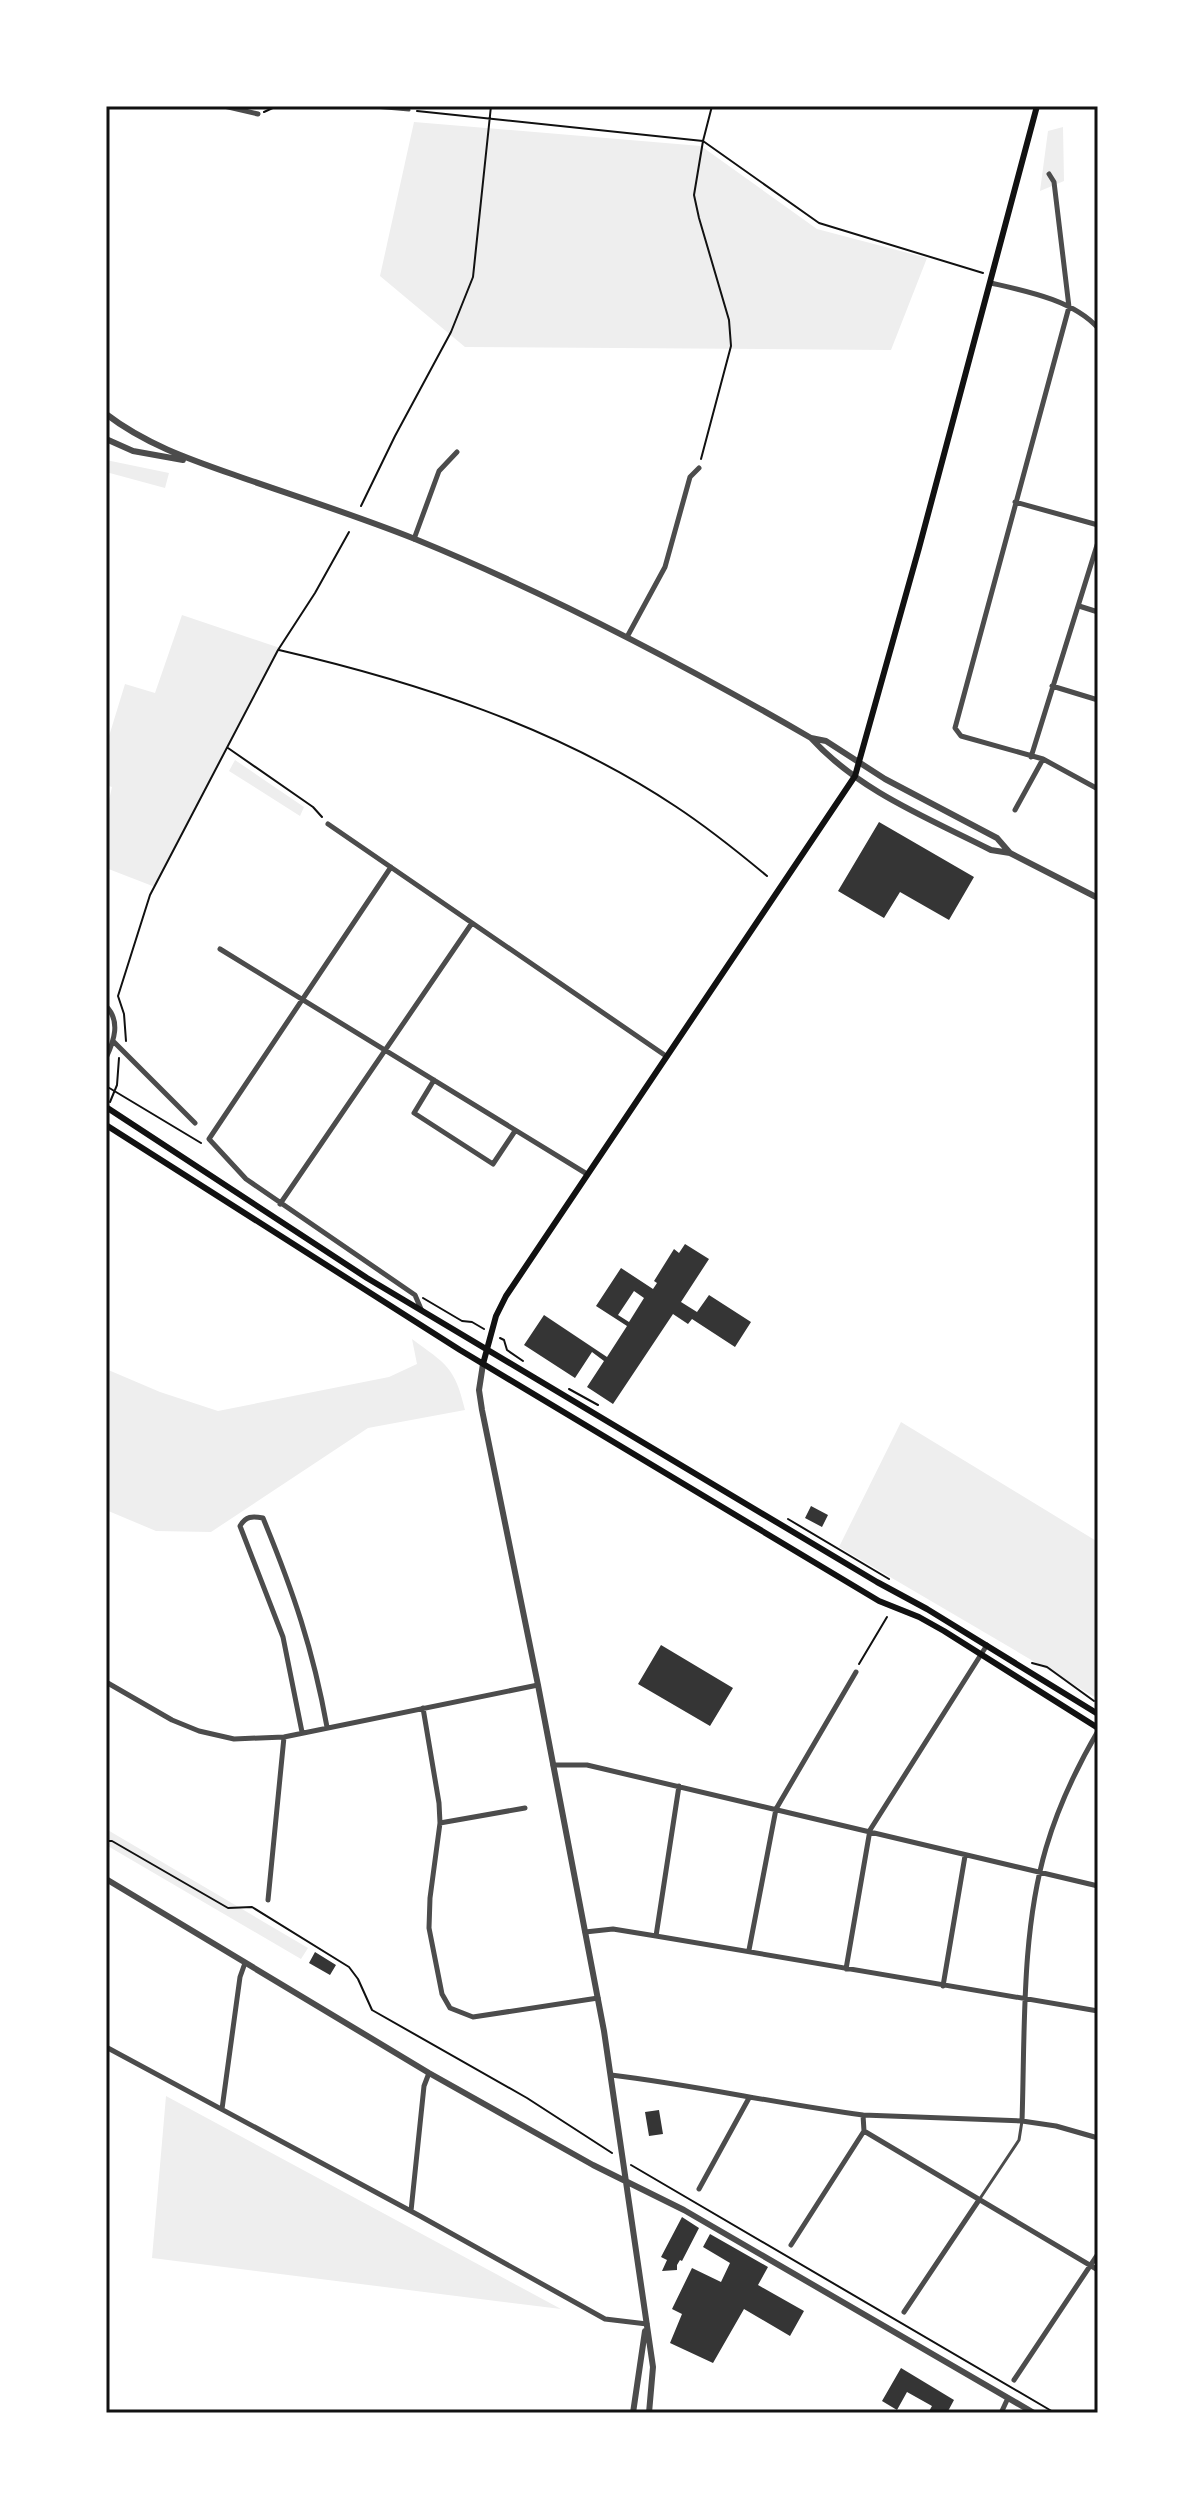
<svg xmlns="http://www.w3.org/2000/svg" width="1204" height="2519" viewBox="0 0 1204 2519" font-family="Poppins,sans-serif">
<rect width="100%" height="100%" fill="#fff"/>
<path fill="#eee" d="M 414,122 L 701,146 L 817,229 L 927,258 L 891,350 L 465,347 L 380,276 Z
M 1063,127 L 1064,181 L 1040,191 L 1048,131 Z
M 106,460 L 169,473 L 165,488 L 106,472 Z
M 182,615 L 280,648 L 155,887 L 106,868 L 106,814 L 112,787 L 106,785 L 106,746 L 125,684 L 155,693 Z
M 235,760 L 304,807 L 300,816 L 229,771 Z
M 412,1339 C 446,1364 455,1367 465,1410 L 368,1428 L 211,1532 L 156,1531 L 106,1510 L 109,1469 L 106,1468 L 106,1369 L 160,1392 L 218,1411 L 389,1377 L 417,1364 Z
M 901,1422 L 1098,1542 L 1098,1699 L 839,1547 Z
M 106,1829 L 308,1948 L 301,1959 L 106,1845 Z
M 166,2096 L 561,2309 L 152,2258 Z"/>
<path fill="#353535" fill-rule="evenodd" d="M 879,822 L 974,877 L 949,920 L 900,892 L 884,918 L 838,891 Z
M 685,1244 L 709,1259 L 681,1302 L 697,1312 L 709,1295 L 751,1322 L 735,1347 L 692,1319 L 688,1324 L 673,1314 L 613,1404 L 587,1387 L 604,1361 L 592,1352 L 575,1378 L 524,1345 L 544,1315 L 607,1357 L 627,1326 L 596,1306 L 621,1268 L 653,1289 L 657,1283 L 654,1281 L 674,1249 L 679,1253 ZM 634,1291 L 644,1298 L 629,1322 L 618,1315 Z
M 811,1506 L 828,1515 L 822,1527 L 805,1518 Z
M 661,1645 L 733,1688 L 710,1726 L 638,1684 Z
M 315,1952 L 336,1965 L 330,1975 L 309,1963 Z
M 659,2110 L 663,2134 L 649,2136 L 645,2112 Z
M 682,2217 L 699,2228 L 682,2261 L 680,2260 L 677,2265 L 677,2270 L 662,2271 L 667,2260 L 661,2257 Z
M 710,2234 L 768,2267 L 758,2285 L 804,2311 L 790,2336 L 744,2309 L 713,2363 L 670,2343 L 682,2314 L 672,2309 L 692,2268 L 721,2282 L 730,2263 L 703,2247 Z
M 901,2368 L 954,2400 L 947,2413 L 928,2413 L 932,2406 L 907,2392 L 897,2410 L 882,2401 Z"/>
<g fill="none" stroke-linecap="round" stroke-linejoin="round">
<path stroke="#111" stroke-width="2" d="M 417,111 L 703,141 L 819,223 L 983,273
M 264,112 L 277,106
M 701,459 L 731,346 L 729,320 L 699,218 L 694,195 L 703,141 L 712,106
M 361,506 L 395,436 L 451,332 L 473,277 L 491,106
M 279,650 C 417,682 556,727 675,806 C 707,827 737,851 767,876
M 228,748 L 313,807 L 322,817
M 126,1041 L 124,1014 L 118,996 L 150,895 L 278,650 L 315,593 L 349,532
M 106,1086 L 201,1143
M 110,1102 L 117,1085 L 119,1058
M 423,1298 L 462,1321 L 472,1322 L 484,1329
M 500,1338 L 504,1340 L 507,1350 L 523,1361
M 569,1389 L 598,1405
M 788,1519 L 889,1579
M 1032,1663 L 1047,1667 L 1094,1701
M 859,1664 L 887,1617
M 106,1841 L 112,1841 L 228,1908 L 252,1907 L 349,1967 L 358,1979 L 372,2010 L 527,2098 L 612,2153
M 631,2165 L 1055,2413"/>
<path stroke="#4c4c4c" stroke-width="3" d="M 363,106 L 409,110
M 979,2200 L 1019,2140 L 1022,2121"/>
<path stroke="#4c4c4c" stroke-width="5" d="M 224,106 L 258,114
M 1049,174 L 1054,182 L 1069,307 L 955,728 L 961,736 L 1043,759 L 1098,789
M 991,283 C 1026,291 1073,300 1098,328
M 1015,502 L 1098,525
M 414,539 L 439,471 L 457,452
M 1079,606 L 1098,612
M 627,637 L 665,567 L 690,477 L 699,468
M 1052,686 L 1098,700
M 1031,757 L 1098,542
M 1015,810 L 1043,759
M 328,824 L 666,1056
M 391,867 L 209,1139 L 246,1179 L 415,1295 L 421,1309
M 220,949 L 587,1174
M 106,1006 C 121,1021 114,1041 106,1058
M 114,1042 L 195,1123
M 434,1080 L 414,1113 L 493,1164 L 515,1131
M 280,1204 L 472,923
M 106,1682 L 172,1720 L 199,1731 L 234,1739 L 284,1737 L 538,1685
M 423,1708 L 439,1803 L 440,1823 L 430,1898 L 429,1928 L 442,1994 L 450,2008 L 473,2017 L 598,1998
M 302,1732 L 283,1637 L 240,1526 C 246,1516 252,1516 263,1518 C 293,1591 313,1649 327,1727
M 553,1765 L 587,1765 L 1098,1886
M 440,1823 L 525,1808
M 268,1900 L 284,1737
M 585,1932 L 613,1929 L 656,1936 L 1098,2011
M 656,1936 L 679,1786
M 749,1950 L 776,1809 L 856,1672
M 846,1969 L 870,1830 L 987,1645
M 943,1986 L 965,1856
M 106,2047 L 420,2216 L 605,2319 L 647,2324
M 611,2075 C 695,2085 778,2104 863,2115 L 864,2131 L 1098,2270
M 222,2109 L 240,1977 L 245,1963
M 863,2115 L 1022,2121 L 1056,2126 L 1098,2138
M 1022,2121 C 1025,2033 1021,1933 1046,1848 C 1058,1807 1077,1767 1098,1731
M 699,2189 L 749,2098
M 411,2211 L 424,2086 L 429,2073
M 791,2245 L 864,2131
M 904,2312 L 979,2200
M 1014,2380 L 1098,2254
M 1001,2413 L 1008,2398"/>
<path stroke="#4c4c4c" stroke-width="6" d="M 106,414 C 149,447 198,462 249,480 C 304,499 360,517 415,539 C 552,595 683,664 811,738 L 826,741 L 885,779 L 997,838 L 1010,853
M 106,439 L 133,451 L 183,460
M 811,738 C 859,791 928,818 991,850 L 1010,853 L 1098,898
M 483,1364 L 479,1390 L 482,1410 L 538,1685 L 604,2031 L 653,2367 L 649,2413
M 106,1879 L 429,2073 L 593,2165 L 684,2210 L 1034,2413
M 633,2413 L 645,2331"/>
<path stroke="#111" stroke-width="6" d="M 106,1107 L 367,1278 L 877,1582 L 927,1609 L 1098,1714
M 106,1125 L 460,1350 L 879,1601 L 919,1617 L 944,1631 L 1098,1728
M 483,1364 L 496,1316 L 506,1296 L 855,776 L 919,548 L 1037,106"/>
</g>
<rect width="1204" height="2519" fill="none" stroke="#ffffff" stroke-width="216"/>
<rect x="108" y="108" width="988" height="2303" fill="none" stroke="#111" stroke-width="3"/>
</svg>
